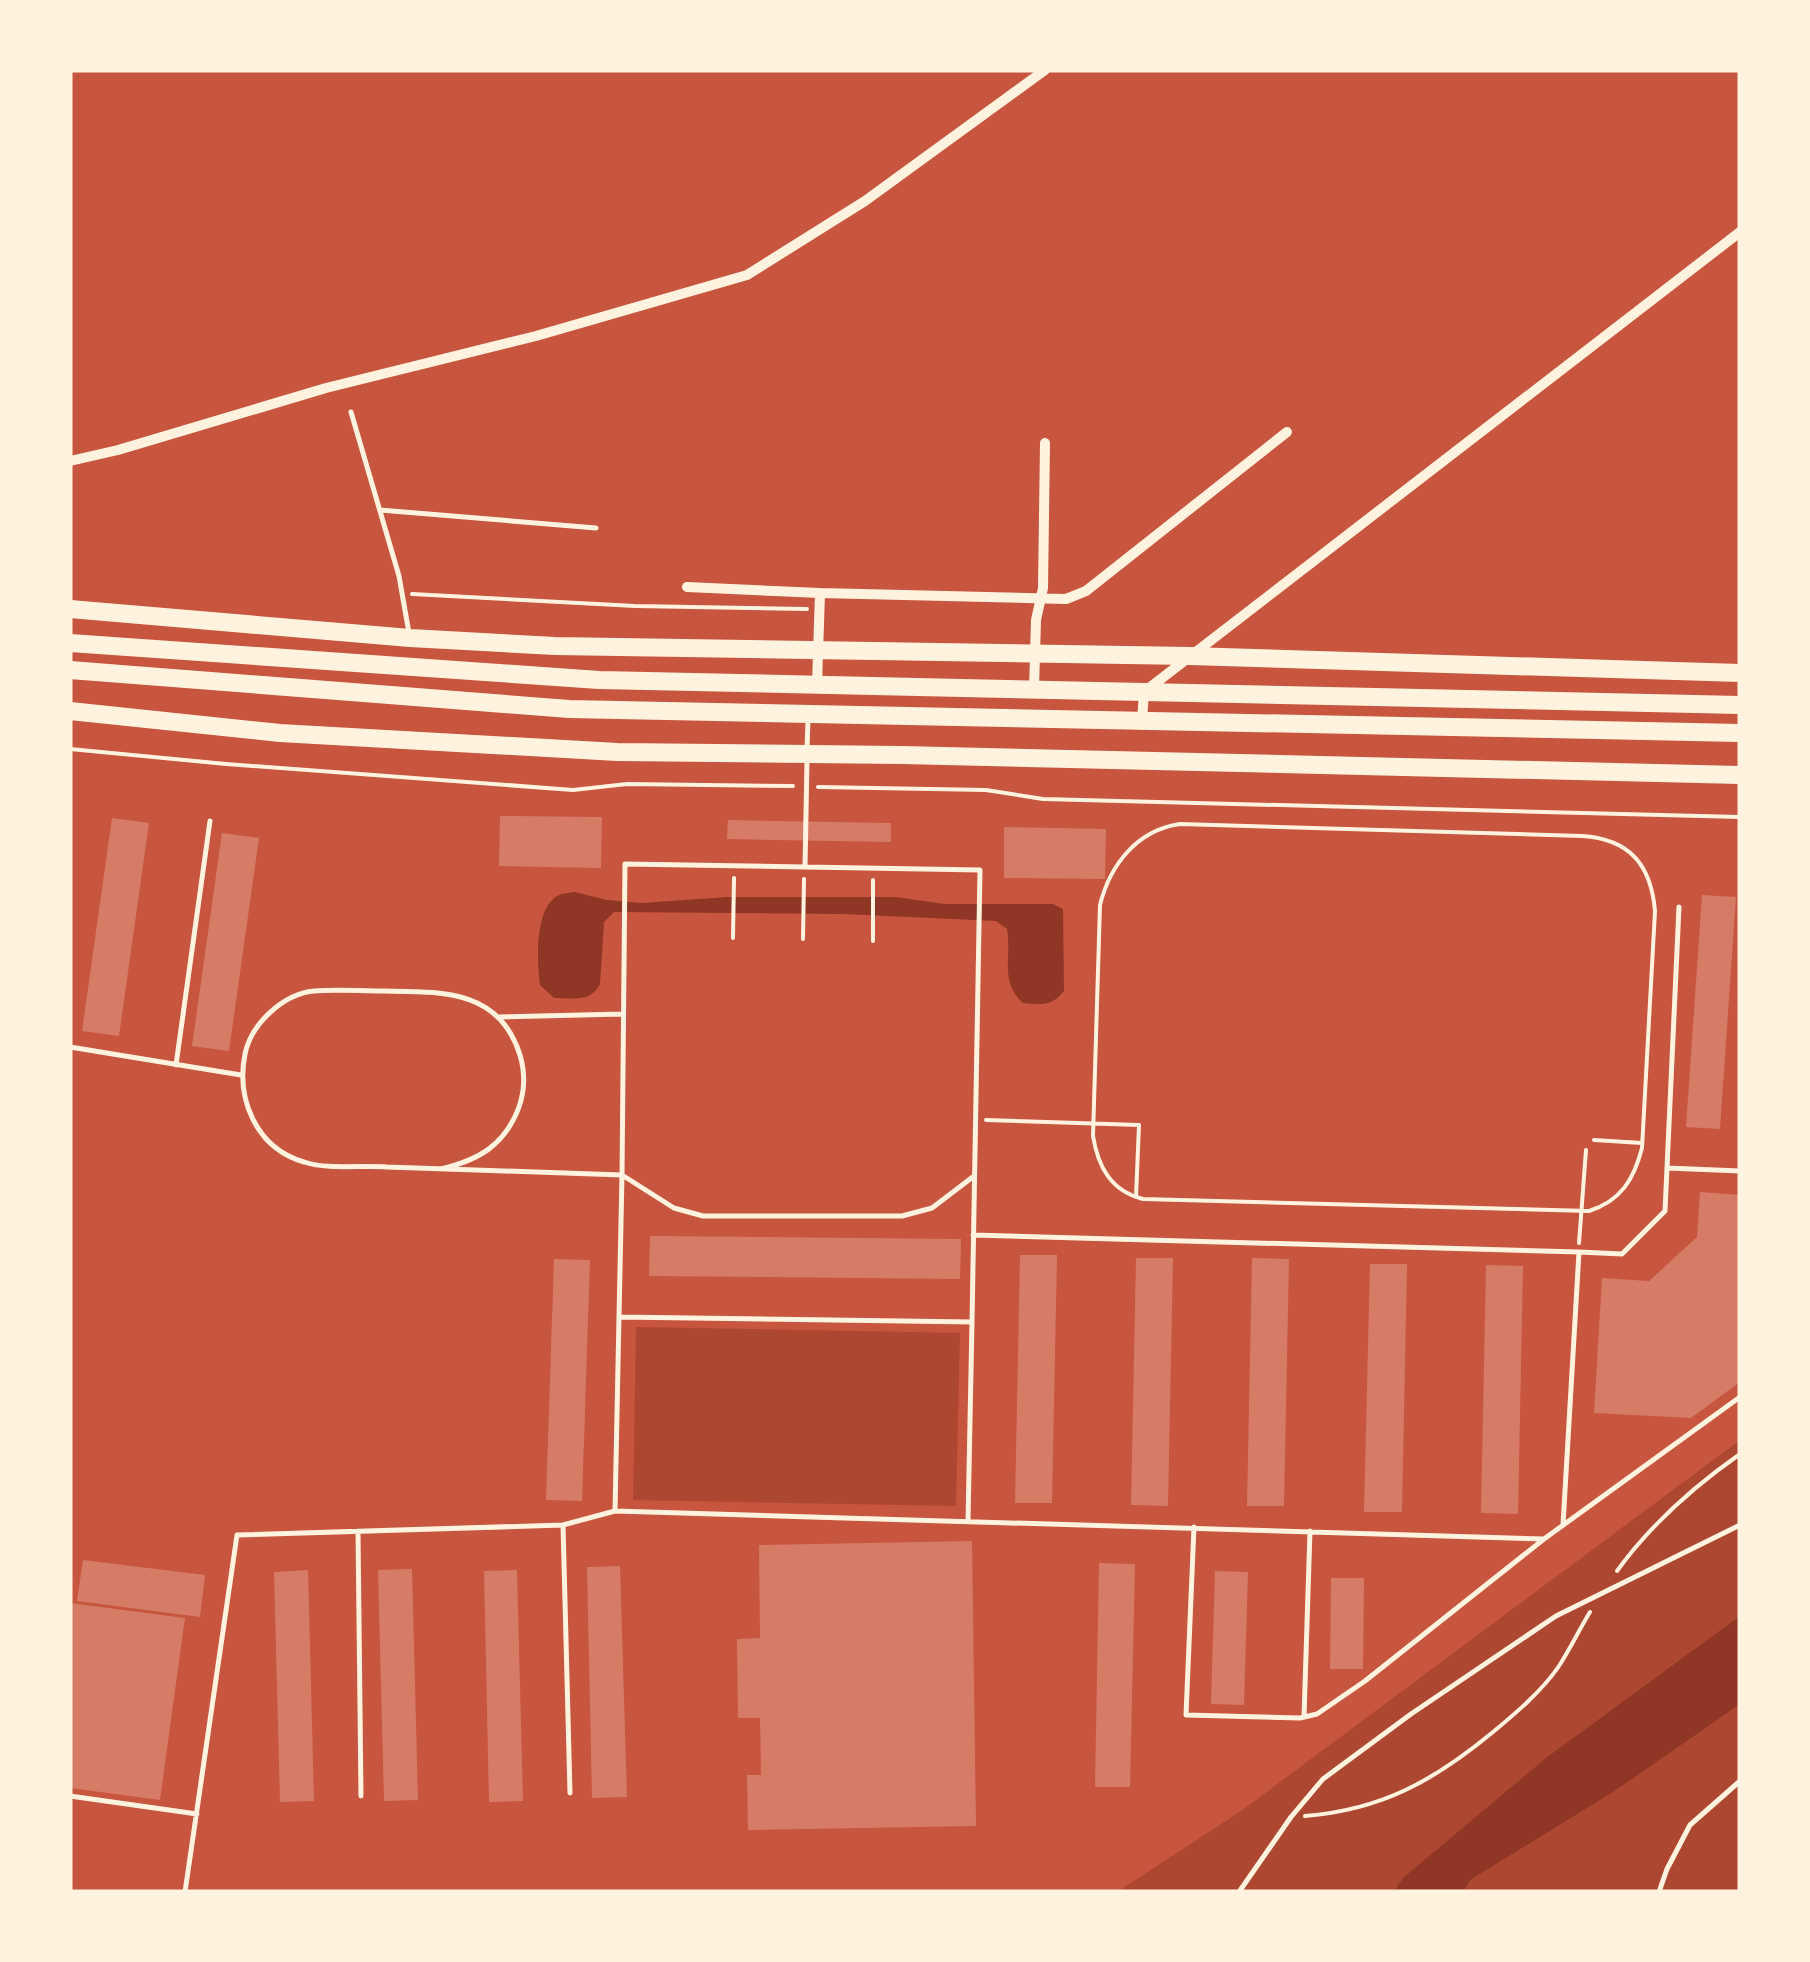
<svg xmlns="http://www.w3.org/2000/svg" width="1810" height="1962" viewBox="0 0 1810 1962" font-family="Rubik,sans-serif">
<rect width="100%" height="100%" fill="#c8553d"/>
<path fill="#ae4732" d="M 636,1327 L 960,1333 L 956,1506 L 633,1500 Z
M 1740,1440 L 1740,1892 L 1117,1892 L 1241,1811 Z"/>
<path fill="#8f3625" d="M 575,892 L 607,900 L 642,903 L 728,897 L 895,897 L 945,904 L 1053,904 L 1063,909 L 1064,991 C 1052,1006 1042,1005 1023,1003 C 999,981 1012,958 1007,929 L 996,921 L 843,914 L 614,912 L 604,922 L 600,984 C 591,1003 572,998 554,998 L 540,985 C 537,962 534,907 559,895 C 564,893 570,893 575,892 Z
M 1740,1616 L 1740,1704 L 1613,1792 L 1470,1880 L 1463,1892 L 1394,1892 L 1403,1878 L 1546,1758 Z"/>
<path fill="#d67c66" d="M 500,816 L 602,817 L 601,868 L 499,866 Z
M 112,818 L 149,823 L 119,1036 L 82,1031 Z
M 728,820 L 891,823 L 891,842 L 727,839 Z
M 1004,827 L 1106,829 L 1105,879 L 1004,878 Z
M 222,833 L 259,838 L 229,1051 L 192,1046 Z
M 1702,895 L 1736,897 L 1720,1129 L 1686,1127 Z
M 1700,1192 L 1740,1195 L 1740,1382 L 1691,1418 L 1594,1413 L 1602,1278 L 1649,1281 L 1697,1237 Z
M 650,1236 L 961,1239 L 960,1279 L 649,1276 Z
M 1020,1255 L 1057,1255 L 1052,1503 L 1015,1503 Z
M 1136,1258 L 1173,1258 L 1168,1506 L 1131,1505 Z
M 1252,1258 L 1289,1259 L 1284,1506 L 1247,1506 Z
M 554,1259 L 590,1260 L 582,1501 L 546,1500 Z
M 1370,1264 L 1407,1264 L 1402,1512 L 1364,1512 Z
M 1486,1265 L 1523,1266 L 1518,1514 L 1481,1513 Z
M 972,1541 L 976,1826 L 748,1830 L 747,1775 L 761,1775 L 760,1718 L 738,1718 L 737,1639 L 760,1638 L 759,1545 Z
M 83,1560 L 205,1575 L 200,1617 L 77,1601 Z
M 1099,1563 L 1135,1564 L 1130,1787 L 1095,1787 Z
M 620,1566 L 627,1797 L 592,1798 L 587,1567 Z
M 412,1569 L 418,1800 L 384,1801 L 378,1570 Z
M 308,1570 L 314,1801 L 280,1802 L 274,1572 Z
M 517,1570 L 523,1801 L 489,1802 L 484,1571 Z
M 1215,1571 L 1248,1572 L 1244,1705 L 1211,1704 Z
M 1331,1578 L 1364,1578 L 1363,1669 L 1330,1669 Z
M 70,1603 L 185,1618 L 160,1800 L 70,1788 Z"/>
<g fill="none" stroke-linecap="round" stroke-linejoin="round">
<path stroke="#fff3e0" stroke-width="4" d="M 412,594 L 635,606 L 807,609
M 70,749 L 226,764 L 573,790 L 627,784 L 793,786
M 818,787 L 986,790 L 1043,799 L 1740,817
M 1180,824 L 1582,836 C 1630,839 1651,865 1655,911 L 1642,1148 C 1634,1179 1621,1201 1589,1211 L 1143,1199 C 1111,1191 1098,1167 1093,1136 L 1100,905 C 1110,865 1137,830 1180,824 Z
M 733,938 L 734,878
M 803,939 L 804,879
M 873,941 L 873,880
M 986,1120 L 1139,1125 L 1136,1197
M 1594,1140 L 1642,1143
M 1579,1243 L 1586,1150
M 1617,1571 C 1651,1524 1693,1487 1740,1454
M 1305,1816 C 1382,1810 1435,1780 1493,1732 C 1516,1713 1542,1691 1559,1666 C 1570,1649 1579,1630 1590,1612"/>
<path stroke="#fff3e0" stroke-width="5" d="M 351,412 L 399,576 L 409,633
M 380,510 L 596,528
M 807,749 L 808,720
M 805,867 L 807,760
M 498,1017 L 623,1014
M 70,1047 L 241,1075
M 176,1065 L 210,821
M 1667,1168 L 1679,907
M 441,1169 C 479,1160 505,1145 519,1107 C 525,1090 525,1072 520,1055 C 499,988 440,992 382,991 C 360,991 336,989 314,991 C 283,994 251,1024 245,1054 C 236,1099 256,1148 304,1162 C 328,1170 361,1165 387,1167 C 465,1170 544,1172 622,1175 L 625,864 L 980,870 L 972,1322
M 622,1175 L 674,1208 L 703,1216 L 902,1216 L 932,1208 L 974,1176
M 973,1235 L 1579,1252 L 1563,1525
M 1579,1252 L 1622,1254 L 1665,1211 L 1667,1168 L 1740,1171
M 619,1317 L 622,1175
M 615,1511 L 619,1317 L 972,1322 L 968,1521
M 563,1525 L 570,1793
M 1194,1527 L 1186,1715 L 1300,1718 L 1317,1714 L 1365,1681 L 1544,1539 L 1740,1397
M 358,1531 L 361,1796
M 1304,1717 L 1310,1531
M 70,1796 L 197,1814
M 185,1892 L 237,1535 L 563,1525 L 615,1511 L 1544,1539
M 1239,1892 L 1291,1817 L 1323,1779 L 1411,1714 L 1556,1616 L 1740,1525
M 1659,1892 L 1667,1869 L 1690,1825 L 1740,1781"/>
<path stroke="#fff3e0" stroke-width="10" d="M 70,461 L 118,450 L 326,388 L 536,336 L 747,275 L 865,201 L 1045,70
M 687,587 L 820,593
M 817,684 L 820,593 L 1066,599 L 1086,591 L 1287,432
M 1034,689 L 1036,620 L 1043,588 L 1045,443
M 1142,721 L 1144,692 L 1740,232"/>
<path stroke="#fff3e0" stroke-width="18" d="M 70,609 L 410,638 L 555,646 L 1189,656 L 1740,673
M 70,643 L 599,680 L 1740,705
M 70,670 L 569,709 L 1740,733
M 70,711 L 280,733 L 617,752 L 902,755 L 1740,775"/>
</g>
<rect width="1810" height="1962" fill="none" stroke="#fff3e0" stroke-width="145"/>
</svg>
